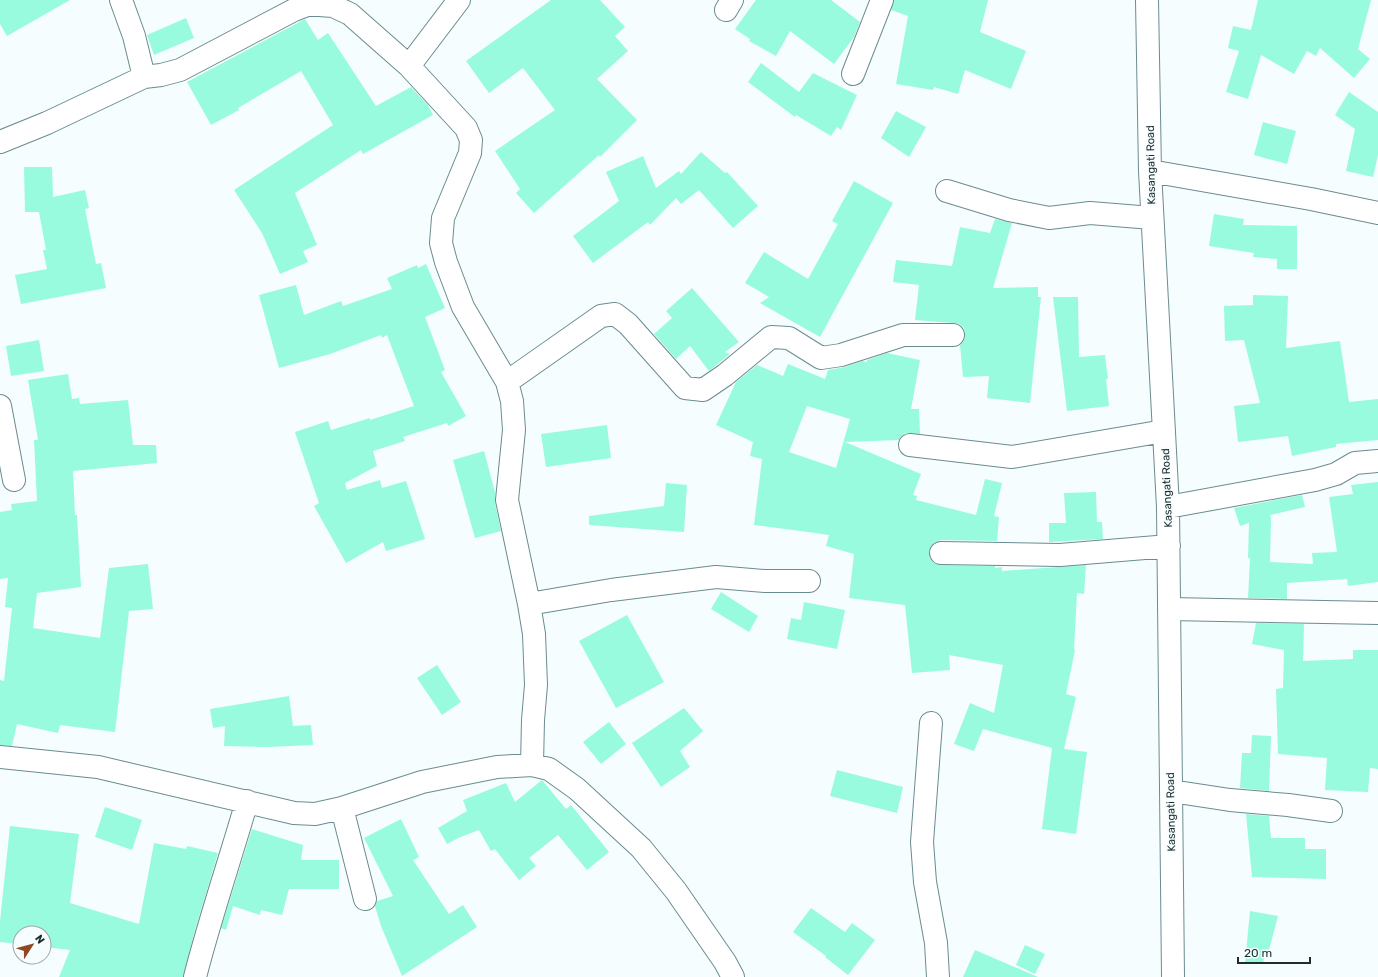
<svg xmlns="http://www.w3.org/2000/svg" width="1378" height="977" viewBox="0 0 1378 977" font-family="Rubik,sans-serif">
<rect width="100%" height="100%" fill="#f6fdfe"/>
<path fill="#98fbdd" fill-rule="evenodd" d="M 0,0 L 70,0 L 7,36 L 0,24 Z
M 551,0 L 600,0 L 625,27 L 615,36 L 628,51 L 597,79 L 637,120 L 600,157 L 599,155 L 534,213 L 516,193 L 520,189 L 495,151 L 555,110 L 523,68 L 489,93 L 466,61 Z
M 756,0 L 831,0 L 860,22 L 854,37 L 834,64 L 790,31 L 776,56 L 749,41 L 750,39 L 735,29 Z
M 894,0 L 988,0 L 980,32 L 1026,51 L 1011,89 L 965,70 L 958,94 L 934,87 L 933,90 L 896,84 L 908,16 L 891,10 Z
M 1258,0 L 1371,0 L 1358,49 L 1370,59 L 1354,78 L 1320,48 L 1316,56 L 1307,51 L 1294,74 L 1261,55 L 1248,99 L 1226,92 L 1239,51 L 1228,48 L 1233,26 L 1251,30 Z
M 186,18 L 194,38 L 154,55 L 147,35 Z
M 305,19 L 318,40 L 328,33 L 376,106 L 411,87 L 428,105 L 433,115 L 363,154 L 361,150 L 295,193 L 317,245 L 303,251 L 308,262 L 280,274 L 262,233 L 234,190 L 333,125 L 301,71 L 238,108 L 239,110 L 211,125 L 187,82 Z
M 761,63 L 799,92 L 813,73 L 857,95 L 841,130 L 837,127 L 831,136 L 796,115 L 795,117 L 748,82 Z
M 1349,92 L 1378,112 L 1378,155 L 1373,177 L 1346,171 L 1355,129 L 1335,115 Z
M 896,111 L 926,127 L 909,157 L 881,138 Z
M 1263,122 L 1296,131 L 1287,164 L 1254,155 Z
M 701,152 L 725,173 L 727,172 L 758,206 L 733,228 L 699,190 L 681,204 L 676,198 L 650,225 L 648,222 L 593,263 L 573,236 L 619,201 L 606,172 L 643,156 L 656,188 L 679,171 L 681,174 Z
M 24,167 L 52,167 L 53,197 L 85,190 L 89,208 L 85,209 L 96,264 L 101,263 L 106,288 L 21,304 L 15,275 L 47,269 L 43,250 L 46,250 L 39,212 L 25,212 Z
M 854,181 L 893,203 L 820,337 L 760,303 L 769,297 L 745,283 L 764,252 L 808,279 L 838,224 L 832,221 Z
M 1214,214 L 1244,219 L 1243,225 L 1297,226 L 1297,269 L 1277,269 L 1277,259 L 1253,257 L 1254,253 L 1209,246 Z
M 995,219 L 1012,223 L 993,288 L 1038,287 L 1038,297 L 1041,297 L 1030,403 L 987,398 L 989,376 L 963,377 L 960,345 L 964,341 L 965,335 L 964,328 L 959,324 L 953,323 L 915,320 L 919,285 L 893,282 L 896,260 L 952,266 L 960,227 L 990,233 Z
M 426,264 L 445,308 L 425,317 L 445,370 L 441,372 L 466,416 L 448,426 L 447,423 L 403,437 L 405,441 L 373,451 L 377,466 L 345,483 L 347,490 L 380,480 L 382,488 L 406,481 L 425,539 L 386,551 L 383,542 L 346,563 L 314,506 L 319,503 L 295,432 L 328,421 L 331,430 L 370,418 L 370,420 L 414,406 L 387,335 L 382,338 L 381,335 L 330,354 L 279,368 L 259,295 L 296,285 L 304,315 L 341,301 L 343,306 L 392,289 L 387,278 L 417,265 L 418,268 Z
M 692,288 L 739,342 L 725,352 L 730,354 L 709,371 L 690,346 L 676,359 L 654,334 L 672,318 L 666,311 Z
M 1253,295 L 1288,296 L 1286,348 L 1340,341 L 1349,402 L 1378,399 L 1378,440 L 1336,444 L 1336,447 L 1292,456 L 1288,436 L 1238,442 L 1234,406 L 1260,403 L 1244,340 L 1225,341 L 1224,306 L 1253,305 Z
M 1053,297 L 1078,297 L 1079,357 L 1105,355 L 1108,379 L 1106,379 L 1109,406 L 1067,411 Z
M 39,340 L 44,371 L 11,376 L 6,346 Z
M 887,353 L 920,360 L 911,409 L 919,409 L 920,434 L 905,433 L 899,440 L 845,442 L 921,474 L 913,495 L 917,496 L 916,500 L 976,515 L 985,479 L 1002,483 L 994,516 L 999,517 L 997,541 L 941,540 L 935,542 L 931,546 L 929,552 L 930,559 L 934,563 L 940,565 L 995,566 L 995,568 L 1002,567 L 1002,571 L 1086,565 L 1084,594 L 1077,593 L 1074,649 L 1075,650 L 1066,694 L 1076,697 L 1064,749 L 1087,752 L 1076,834 L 1042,829 L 1052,748 L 983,729 L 974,751 L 954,744 L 970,703 L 994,713 L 1003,665 L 949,655 L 950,670 L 912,673 L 905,605 L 849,598 L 854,554 L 826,546 L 829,535 L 808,532 L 808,531 L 808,532 L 754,525 L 762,459 L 750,456 L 753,442 L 716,425 L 736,382 L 757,365 L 783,376 L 788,364 L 825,379 L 828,370 L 845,367 L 862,361 L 867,362 L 867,360 ZM 807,406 L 850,419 L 836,468 L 789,452 Z
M 68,374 L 72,399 L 79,398 L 80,404 L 128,400 L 133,445 L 156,445 L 157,463 L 73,471 L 75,515 L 77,515 L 81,587 L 37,593 L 33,628 L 100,638 L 109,568 L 148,564 L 153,609 L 129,611 L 115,732 L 60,725 L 58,733 L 17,724 L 12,746 L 0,745 L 0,680 L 4,681 L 12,608 L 5,607 L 8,578 L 0,579 L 0,512 L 12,510 L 11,504 L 37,501 L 34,440 L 38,440 L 28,380 Z
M 607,425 L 611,458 L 546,467 L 541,434 Z
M 484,451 L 495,492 L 495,503 L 501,531 L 475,538 L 453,460 Z
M 1378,482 L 1378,582 L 1348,586 L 1347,579 L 1287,583 L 1287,599 L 1248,598 L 1250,558 L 1248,558 L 1249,523 L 1240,526 L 1234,508 L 1302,495 L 1305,507 L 1270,515 L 1271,518 L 1270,562 L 1313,564 L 1312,553 L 1337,552 L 1329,497 L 1353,494 L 1351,485 Z
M 666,483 L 687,485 L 684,532 L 589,525 L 589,516 L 664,506 Z
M 1096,492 L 1097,522 L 1102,522 L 1103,539 L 1049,542 L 1049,523 L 1066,523 L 1064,493 Z
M 721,592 L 758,616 L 749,632 L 711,609 Z
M 804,602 L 845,610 L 837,649 L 787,639 L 791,618 L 801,620 Z
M 627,615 L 664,682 L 616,708 L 579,641 Z
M 1256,623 L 1304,624 L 1303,661 L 1353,659 L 1353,650 L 1378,650 L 1378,769 L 1370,768 L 1368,792 L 1325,790 L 1327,758 L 1278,754 L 1276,689 L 1283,688 L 1284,650 L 1252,644 Z
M 437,665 L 461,702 L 442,715 L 417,678 Z
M 289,696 L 293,726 L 311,725 L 313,745 L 268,747 L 224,746 L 225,726 L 213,728 L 210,709 Z
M 684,708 L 703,731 L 680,751 L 690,767 L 661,787 L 632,743 Z
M 609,722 L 626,744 L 601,764 L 583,742 Z
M 1252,735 L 1271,736 L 1269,791 L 1240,788 L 1242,753 L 1251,753 Z
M 837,770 L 903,787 L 897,813 L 830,796 Z
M 542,780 L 566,809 L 571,805 L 609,852 L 587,870 L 558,835 L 529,858 L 536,866 L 519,880 L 495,849 L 491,851 L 479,830 L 458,838 L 447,844 L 438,828 L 467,811 L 463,800 L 506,783 L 515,802 Z
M 105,807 L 142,820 L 132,850 L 95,837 Z
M 1246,814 L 1269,816 L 1271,838 L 1305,838 L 1305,849 L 1326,849 L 1326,879 L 1252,877 Z
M 401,819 L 419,857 L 413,860 L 449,914 L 463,905 L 477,927 L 402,976 L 381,926 L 375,906 L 377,901 L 393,896 L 364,838 Z
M 10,826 L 79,834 L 70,903 L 139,924 L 154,843 L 186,849 L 187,846 L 218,853 L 195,930 L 183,977 L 59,977 L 70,950 L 44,947 L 44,933 L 20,933 L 20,944 L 0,942 L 0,921 Z
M 252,829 L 303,845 L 301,860 L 339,860 L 339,889 L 289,889 L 282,915 L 261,910 L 260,915 L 233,906 L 226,930 L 221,928 Z
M 811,908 L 845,932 L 852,923 L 875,940 L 848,975 L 825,957 L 826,956 L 793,932 Z
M 1250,911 L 1278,916 L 1269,950 L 1266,949 L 1263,964 L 1245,963 Z
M 1025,945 L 1045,954 L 1035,974 L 1016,965 Z
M 975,950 L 1038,977 L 963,977 Z"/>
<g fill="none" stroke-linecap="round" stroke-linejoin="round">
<g stroke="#6a8c90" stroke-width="24">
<path id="minor" d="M 121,0 L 134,36 L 144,77
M 459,0 L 409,66 L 466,128 L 471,140 L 470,153 L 443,218 L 441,243 L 446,262 L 463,307 L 507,382 L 512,401 L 514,430 L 507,500 L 529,604 L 534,634 L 536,685 L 533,720 L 532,765
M 1147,0 L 1150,171 L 1168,507 L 1173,977
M 726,10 L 732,0
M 853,74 L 882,0
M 0,142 L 47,123 L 144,77 L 161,75 L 180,70 L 294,10 L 307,5 L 319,5 L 333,6 L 350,14 L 409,66
M 1150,171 L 1311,199 L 1378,213
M 947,191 L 1009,210 L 1049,218 L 1090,213 L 1152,218
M 507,382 L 601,316 L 615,314 L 628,324 L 685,388 L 703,390 L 725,375 L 771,337 L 789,338 L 821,358 L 841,355 L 903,335 L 953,335
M 0,406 L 14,480
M 910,445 L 1012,457 L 1164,431
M 1168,507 L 1315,480 L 1336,474 L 1355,463 L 1378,461
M 941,553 L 1060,555 L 1169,546
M 529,604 L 611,590 L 716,577 L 765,581 L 809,581
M 1169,609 L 1378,613
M 931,723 L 922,842 L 925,882 L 936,943 L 938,977
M 0,757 L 98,767 L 294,813 L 315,814 L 342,808 L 422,782 L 497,767 L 532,765 L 549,769 L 577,789 L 641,848 L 676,891 L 725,962 L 733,977
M 1171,791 L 1230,800 L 1288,805 L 1331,811
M 342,808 L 365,899
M 195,977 C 210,918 230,860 247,801"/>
</g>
<use href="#minor" stroke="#fff" stroke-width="22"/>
</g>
<g text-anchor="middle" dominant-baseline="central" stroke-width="3.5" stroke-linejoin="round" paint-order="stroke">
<g font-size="11" fill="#1e2c2e" stroke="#f6fdfe">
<text transform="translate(1151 165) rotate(-91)">Kasangati Road</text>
<text transform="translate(1167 488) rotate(-92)">Kasangati Road</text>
<text transform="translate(1171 812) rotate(-91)">Kasangati Road</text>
</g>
</g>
<g transform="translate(32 945) rotate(54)"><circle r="19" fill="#f6fdfe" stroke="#a0a9ab"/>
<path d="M0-3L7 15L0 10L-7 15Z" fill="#8f4724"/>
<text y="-6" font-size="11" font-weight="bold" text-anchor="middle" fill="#1e2c2e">N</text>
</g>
<path d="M1238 957v6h72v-6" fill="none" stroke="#1e2c2e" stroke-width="2"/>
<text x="1244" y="957" font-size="12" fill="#1e2c2e" stroke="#f6fdfe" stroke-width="3" paint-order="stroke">20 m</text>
</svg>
